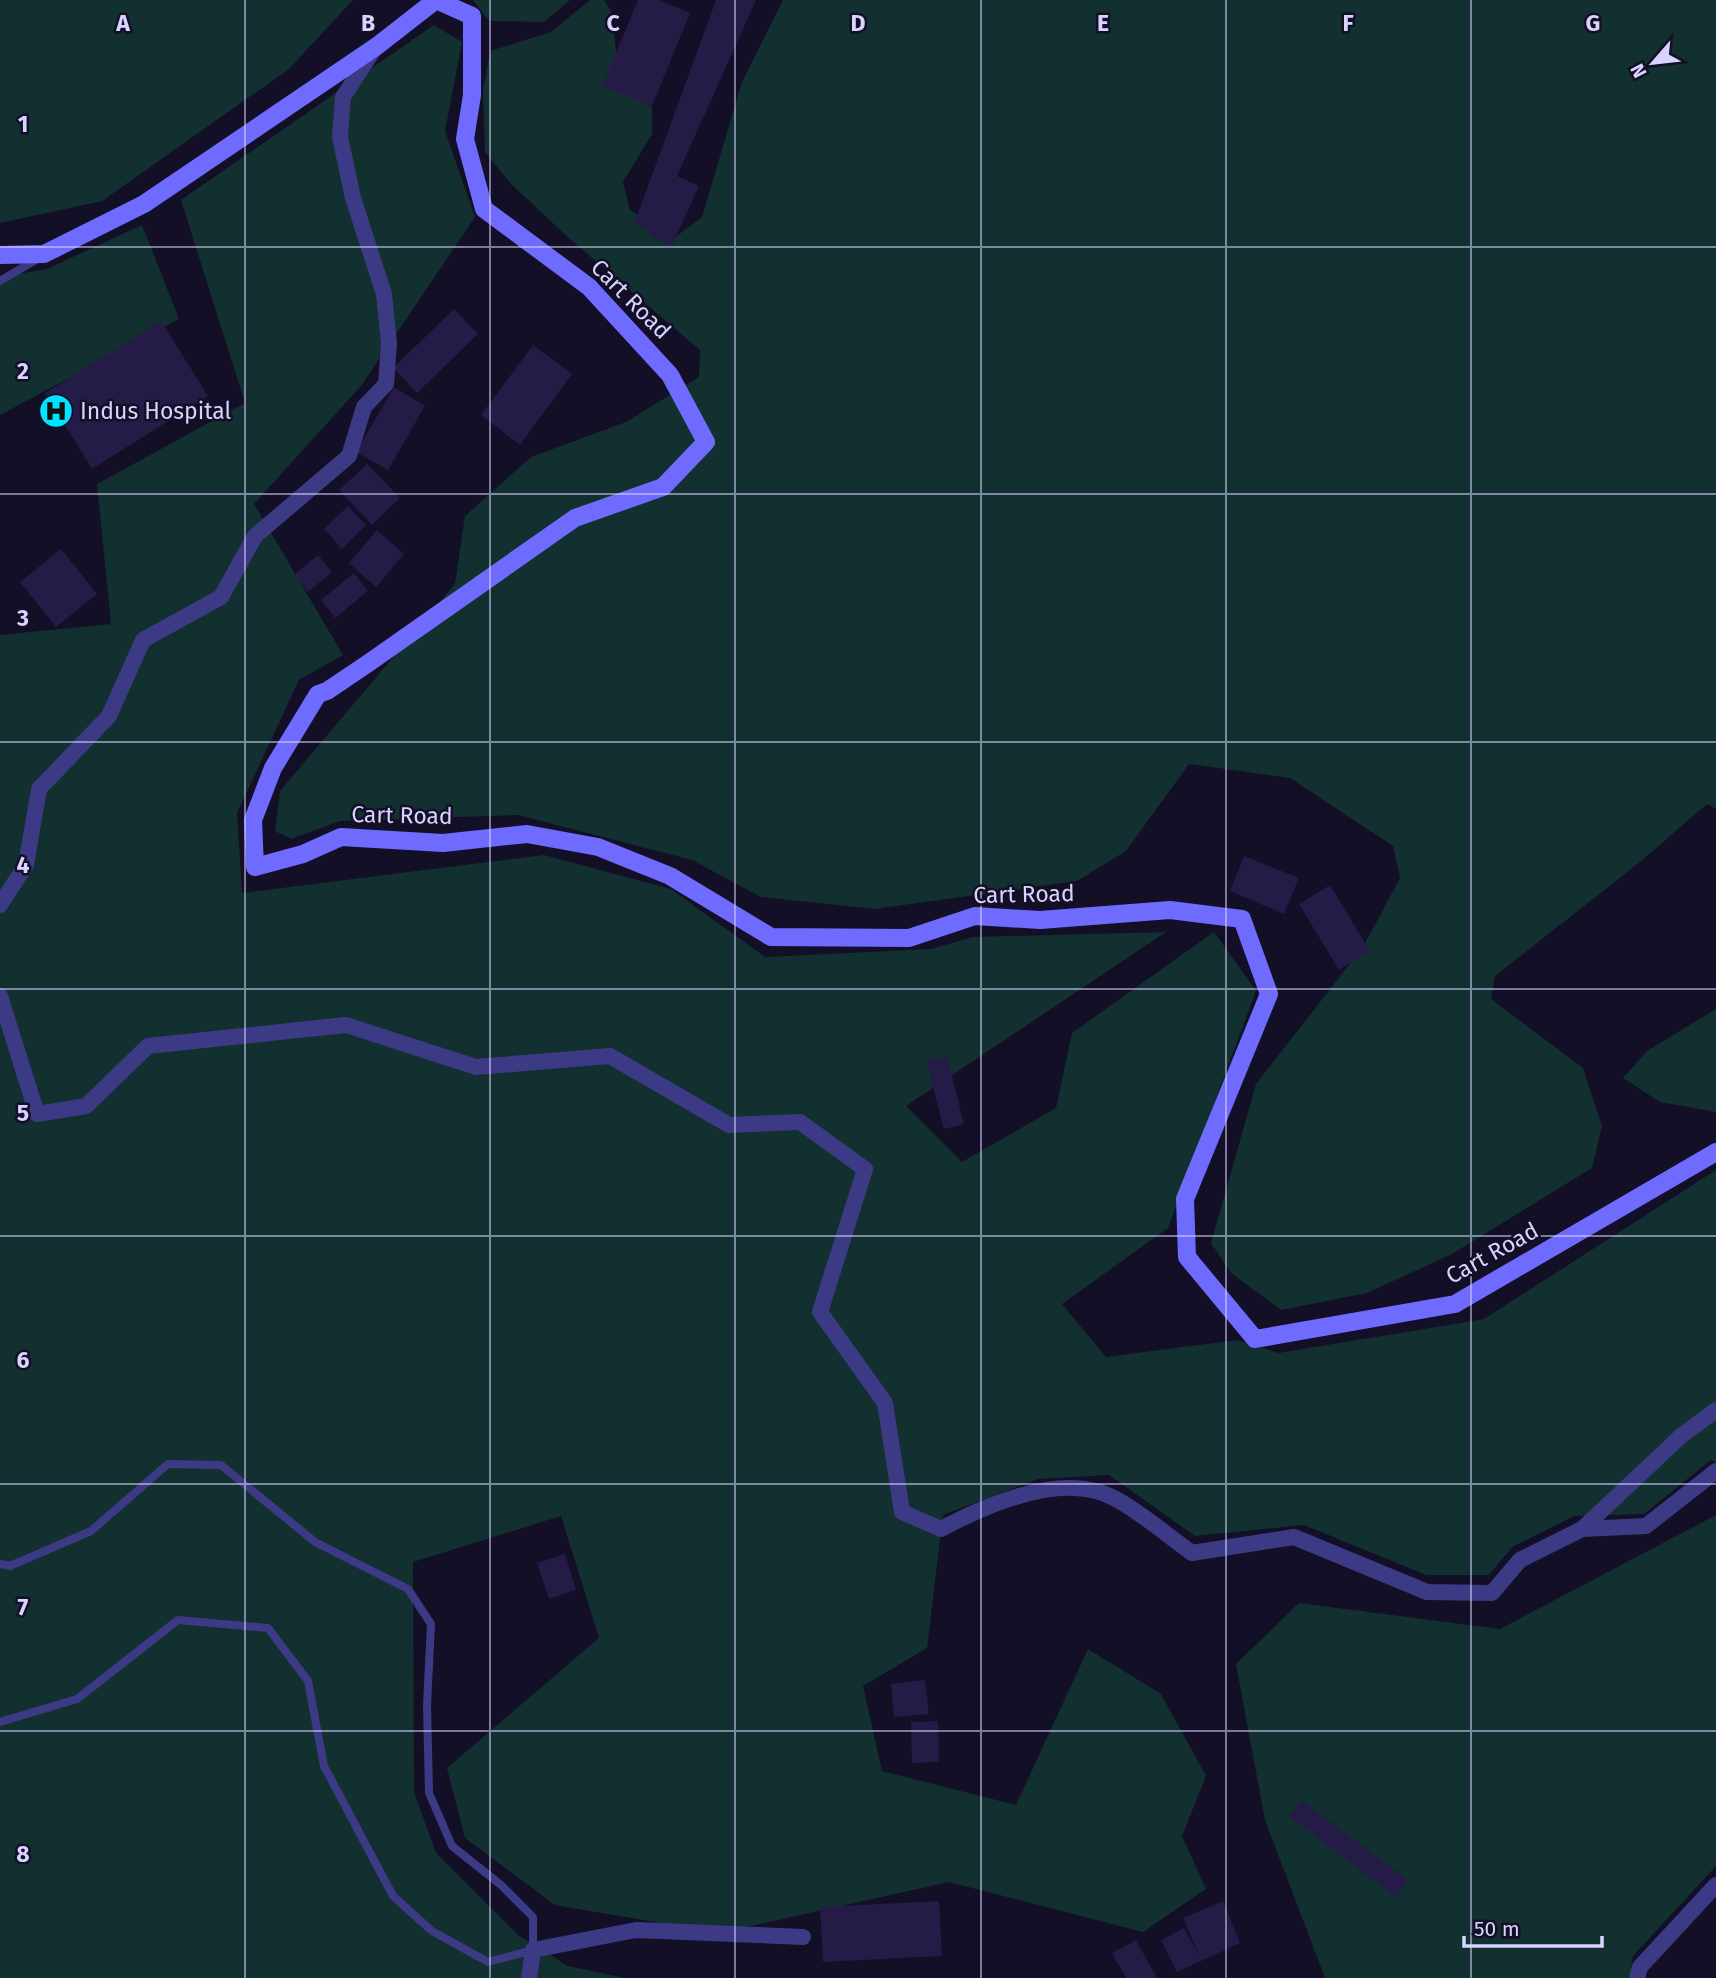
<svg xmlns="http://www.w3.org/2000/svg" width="1716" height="1978" viewBox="0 0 1716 1978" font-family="'Fira Sans',sans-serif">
<rect width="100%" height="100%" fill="#130f26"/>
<path fill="#12302f" d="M 0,0 L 353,0 L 289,69 L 102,201 L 0,223 Z
M 473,0 L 570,0 L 544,22 L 489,21 Z
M 590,0 L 604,0 L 611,11 L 618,65 L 652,108 L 652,134 L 623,182 L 630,210 L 674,238 L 702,217 L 742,82 L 783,0 L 1716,0 L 1716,809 L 1707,804 L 1640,862 L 1495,976 L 1491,999 L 1583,1068 L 1602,1126 L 1592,1168 L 1452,1254 L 1367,1293 L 1281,1310 L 1231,1273 L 1211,1243 L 1256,1084 L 1363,947 L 1400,878 L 1393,846 L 1290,778 L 1189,764 L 1126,851 L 1077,881 L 874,909 L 761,897 L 692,860 L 518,815 L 340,821 L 291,839 L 275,831 L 280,791 L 455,584 L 465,516 L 531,457 L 626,422 L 699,377 L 700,350 L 571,240 L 510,183 L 485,152 L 483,91 L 490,51 L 551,32 Z
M 434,25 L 462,42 L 445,131 L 475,217 L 361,386 L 254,504 L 343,655 L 299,680 L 237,813 L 242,893 L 544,855 L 671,889 L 765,957 L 931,949 L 973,937 L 1166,932 L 906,1106 L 962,1162 L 1056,1108 L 1072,1033 L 1214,932 L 1256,991 L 1168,1228 L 1062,1304 L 1106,1357 L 1237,1340 L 1279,1353 L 1484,1319 L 1716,1170 L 1716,1463 L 1711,1460 L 1644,1514 L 1574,1516 L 1512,1547 L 1489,1575 L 1426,1575 L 1304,1525 L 1195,1536 L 1109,1475 L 1038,1479 L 943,1515 L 927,1648 L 863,1686 L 882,1771 L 1016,1805 L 1088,1649 L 1161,1694 L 1206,1776 L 1182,1836 L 1206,1889 L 1143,1932 L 949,1882 L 719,1933 L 555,1905 L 465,1838 L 447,1768 L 599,1638 L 561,1516 L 413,1562 L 414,1792 L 436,1853 L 518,1935 L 568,1966 L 625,1978 L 0,1978 L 0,635 L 111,624 L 97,484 L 245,403 L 181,200 Z
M 142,225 L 179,319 L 0,415 L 0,277 L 47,269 Z
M 1716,1009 L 1716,1112 L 1660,1102 L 1623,1078 L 1647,1051 Z
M 1716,1515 L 1716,1866 L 1632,1957 L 1631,1978 L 1325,1978 L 1265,1820 L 1236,1664 L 1299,1603 L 1500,1629 Z"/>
<path fill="#241b47" d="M 638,0 L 660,0 L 690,13 L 652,106 L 602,86 Z
M 716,0 L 756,0 L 677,176 L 699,186 L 672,246 L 650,236 L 652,231 L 634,224 Z
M 454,309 L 478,334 L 417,393 L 393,368 Z
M 161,321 L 208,396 L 92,469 L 45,393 Z
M 533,345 L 572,374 L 520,445 L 481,415 Z
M 394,387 L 425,406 L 388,470 L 356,452 Z
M 367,464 L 400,498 L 372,525 L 339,490 Z
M 348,506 L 366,525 L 342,549 L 324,529 Z
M 377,530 L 404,554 L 376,587 L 349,563 Z
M 61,549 L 97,594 L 56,627 L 20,582 Z
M 318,555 L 332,572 L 308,592 L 294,575 Z
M 354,573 L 368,591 L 335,618 L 321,600 Z
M 1244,856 L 1299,878 L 1284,914 L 1230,891 Z
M 1330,885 L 1370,951 L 1339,970 L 1299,904 Z
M 947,1056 L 964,1124 L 944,1129 L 926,1061 Z
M 565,1554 L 576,1590 L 549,1599 L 537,1563 Z
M 925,1680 L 929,1714 L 894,1717 L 891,1684 Z
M 938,1721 L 939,1762 L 912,1763 L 911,1722 Z
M 1301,1800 L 1408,1880 L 1396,1897 L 1289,1816 Z
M 939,1901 L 942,1956 L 823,1962 L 820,1907 Z
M 1223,1901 L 1240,1943 L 1177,1972 L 1161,1940 L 1184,1928 L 1199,1955 L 1183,1918 Z
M 1136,1940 L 1157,1978 L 1126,1978 L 1112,1953 Z"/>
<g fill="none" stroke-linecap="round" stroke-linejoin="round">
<path stroke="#3d3a85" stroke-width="8" d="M 0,281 L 39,258
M 0,1564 L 10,1566 L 91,1531 L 168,1464 L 221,1465 L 315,1542 L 408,1589 L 431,1624 L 427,1705 L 429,1793 L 452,1846 L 501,1885 L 533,1917 L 533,1950 L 488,1962 L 432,1931 L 393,1896 L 324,1766 L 308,1681 L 268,1628 L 178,1620 L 77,1699 L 0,1722"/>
<path stroke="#3d3a85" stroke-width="16" d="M 0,905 L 26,865 L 39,789 L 109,716 L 143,640 L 221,597 L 255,536 L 349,456 L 364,407 L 386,384 L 389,343 L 384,294 L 353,198 L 340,137 L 343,97 L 375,48
M 0,996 L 37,1114 L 86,1106 L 148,1046 L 346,1025 L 476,1067 L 610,1056 L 729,1125 L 800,1122 L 865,1169 L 820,1312 L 885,1403 L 902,1512 L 941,1529 C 988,1504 1065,1470 1116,1499 C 1143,1514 1167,1535 1192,1553 L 1294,1537 L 1427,1592 L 1492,1593 L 1520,1560 L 1582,1529 L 1646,1526 L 1716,1471
M 1582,1529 L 1681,1436 L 1716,1410
M 529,1978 L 533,1950 L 636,1930 L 803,1937
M 1637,1978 L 1640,1967 L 1716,1885"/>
<path stroke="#6f6bff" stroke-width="18" d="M 0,255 L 44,254 L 144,204 L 377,46 L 436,0 L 472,16 L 472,95 L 465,139 L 484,209 L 589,287 L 670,375 L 706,442 L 663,487 L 575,518 L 370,662 L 327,691 L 318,694 L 273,768 L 253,820 L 255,867 L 303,854 L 341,837 L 443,843 L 527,834 L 598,847 L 670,876 L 771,937 L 909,938 L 975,916 L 1040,920 L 1170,910 L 1242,919 L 1269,994 L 1185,1199 L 1187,1257 L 1255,1339 L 1455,1304 L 1716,1152"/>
</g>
<path fill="none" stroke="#d9d4ff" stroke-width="2" stroke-opacity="0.55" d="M 245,0 L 245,1978M 490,0 L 490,1978M 735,0 L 735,1978M 981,0 L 981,1978M 1226,0 L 1226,1978M 1471,0 L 1471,1978M 0,247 L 1716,247M 0,494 L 1716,494M 0,742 L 1716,742M 0,989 L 1716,989M 0,1236 L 1716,1236M 0,1484 L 1716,1484M 0,1731 L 1716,1731"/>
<defs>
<g id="hospital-disc" transform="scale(1.75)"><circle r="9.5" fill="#00e5ff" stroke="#130f26"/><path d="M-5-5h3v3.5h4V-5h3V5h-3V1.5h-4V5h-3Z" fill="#111"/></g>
</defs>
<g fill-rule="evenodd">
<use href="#hospital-disc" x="56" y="411"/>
</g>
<g text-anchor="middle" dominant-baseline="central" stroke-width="5" stroke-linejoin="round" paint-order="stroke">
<g font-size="23" fill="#d9d4ff" stroke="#130f26">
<text transform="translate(631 299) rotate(45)">Cart Road</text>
<text transform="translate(402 815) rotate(1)">Cart Road</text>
<text transform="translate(1024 894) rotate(-1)">Cart Road</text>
<text transform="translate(1492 1253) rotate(-29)">Cart Road</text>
</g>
<g font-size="23" fill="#d9d4ff" stroke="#130f26" text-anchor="start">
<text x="80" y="411">Indus Hospital</text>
</g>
</g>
<g font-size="23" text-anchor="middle" font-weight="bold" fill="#d9d4ff" stroke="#130f26" stroke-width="5" stroke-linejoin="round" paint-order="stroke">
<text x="123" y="31">A</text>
<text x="368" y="31">B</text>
<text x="613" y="31">C</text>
<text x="858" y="31">D</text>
<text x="1103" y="31">E</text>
<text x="1348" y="31">F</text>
<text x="1593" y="31">G</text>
<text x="23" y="132">1</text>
<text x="23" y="379">2</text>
<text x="23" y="626">3</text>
<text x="23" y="873">4</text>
<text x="23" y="1121">5</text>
<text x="23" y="1368">6</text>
<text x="23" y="1615">7</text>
<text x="23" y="1862">8</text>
</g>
<g transform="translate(1653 63) rotate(242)" stroke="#130f26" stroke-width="5" paint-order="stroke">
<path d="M0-5L12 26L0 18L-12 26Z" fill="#d9d4ff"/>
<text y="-10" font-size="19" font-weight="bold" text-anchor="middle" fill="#d9d4ff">N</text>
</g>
<path d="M1464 1936v10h138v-10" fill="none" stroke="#d9d4ff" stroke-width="3.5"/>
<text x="1474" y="1936" font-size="21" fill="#d9d4ff" stroke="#130f26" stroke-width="5" paint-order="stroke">50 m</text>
</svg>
